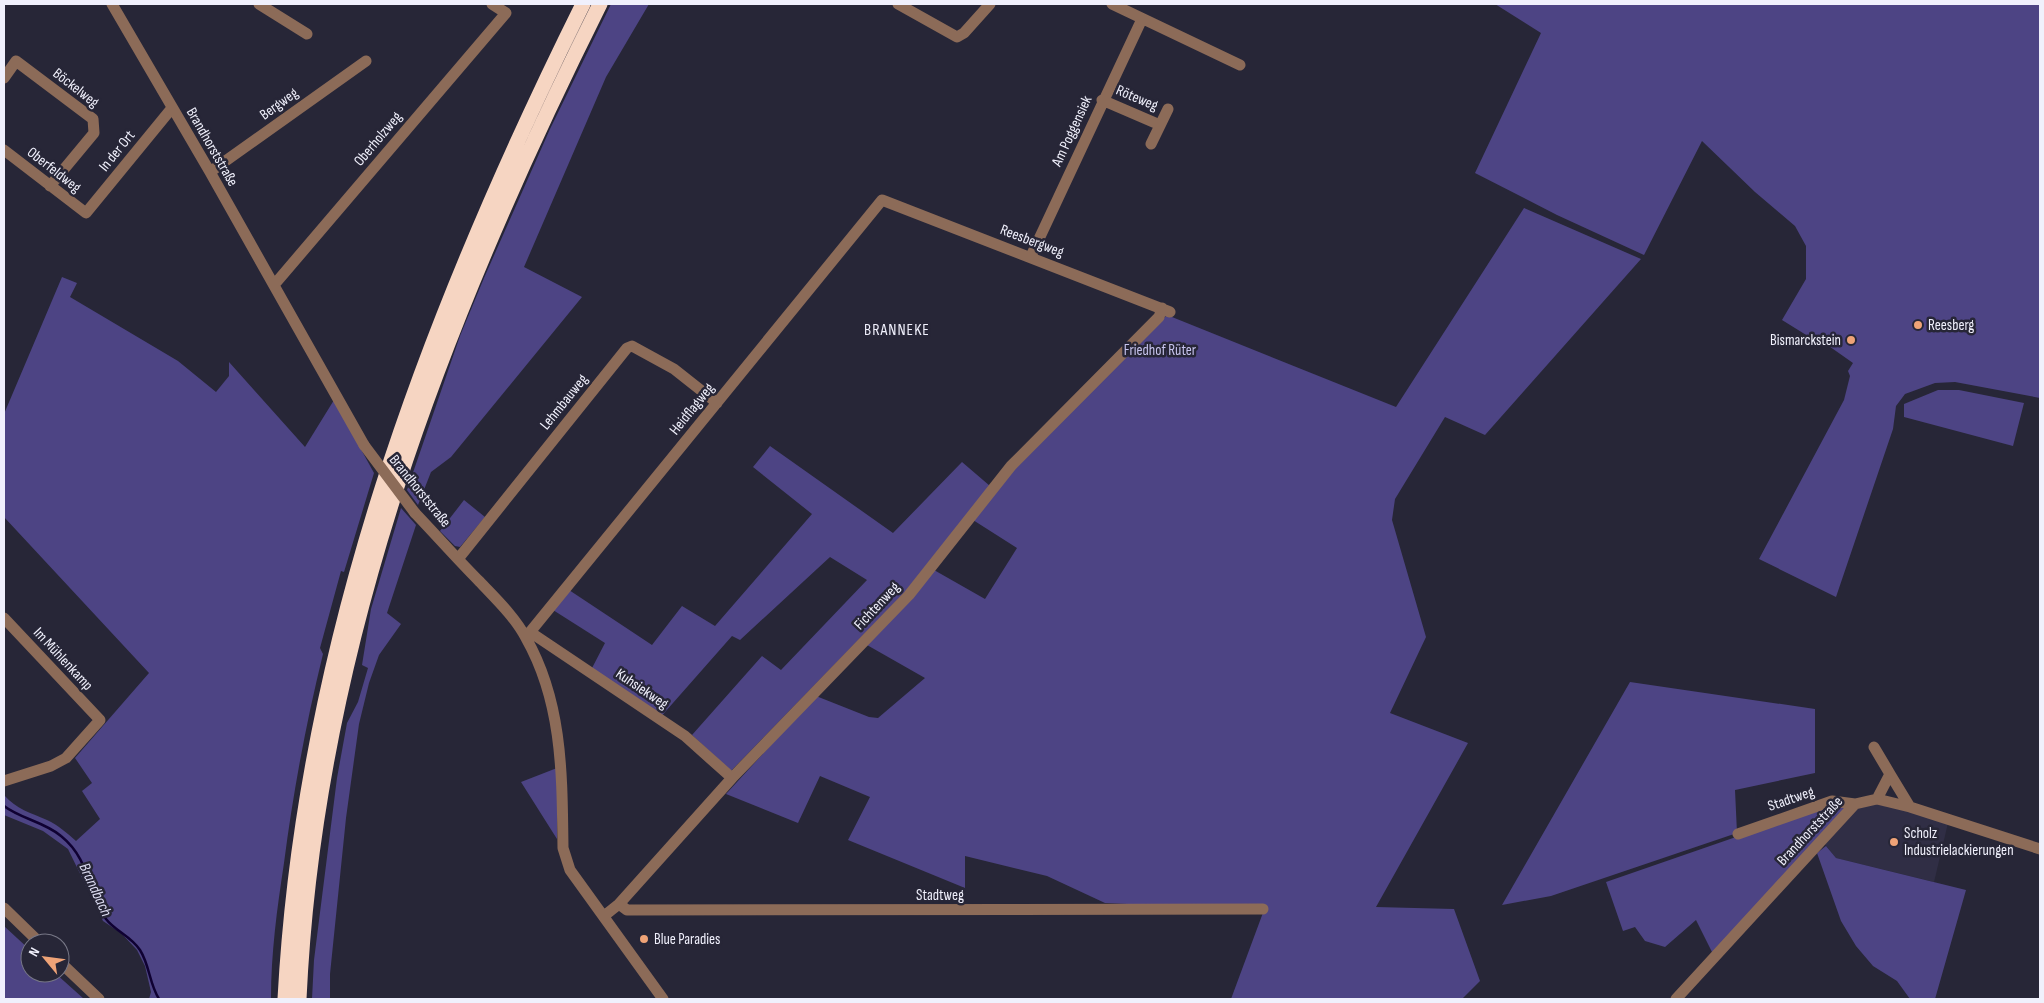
<svg xmlns="http://www.w3.org/2000/svg" width="2044" height="1003" viewBox="0 0 2044 1003" font-family="'Sofia Sans Condensed',sans-serif">
<rect width="100%" height="100%" fill="#272637"/>
<path fill="#302e45" d="M 1881,803 L 1948,823 L 1934,882 L 1836,858 L 1824,843 L 1855,808 Z"/>
<path fill="#4d4484" d="M 611,4 L 649,4 L 606,77 L 524,267 L 582,297 L 451,457 L 431,472 L 418,505 L 407,490 L 460,336 L 484,278 L 550,129 Z
M 1495,4 L 2040,4 L 2040,398 L 1955,382 L 1935,383 L 1905,394 L 1896,406 L 1893,429 L 1836,597 L 1759,559 L 1844,400 L 1850,376 L 1848,371 L 1853,363 L 1826,344 L 1824,346 L 1782,320 L 1806,279 L 1806,246 L 1795,226 L 1755,192 L 1702,141 L 1644,255 L 1557,215 L 1475,173 L 1541,33 Z
M 1524,208 L 1641,259 L 1485,435 L 1445,417 L 1395,499 L 1392,520 L 1426,637 L 1390,713 L 1468,743 L 1376,907 L 1454,909 L 1480,981 L 1462,999 L 1231,999 L 1264,910 L 1105,903 L 1047,876 L 965,856 L 965,888 L 848,840 L 870,797 L 820,776 L 798,823 L 726,794 L 816,696 L 869,717 L 878,718 L 925,678 L 867,645 L 934,570 L 985,599 L 1017,548 L 973,520 L 1014,468 L 1167,315 L 1396,407 Z
M 62,277 L 77,283 L 70,297 L 178,361 L 216,392 L 229,376 L 229,362 L 305,447 L 334,400 L 374,473 L 344,572 L 341,571 L 320,648 L 323,654 C 306,723 293,793 284,863 C 277,909 271,953 271,999 L 149,999 L 151,992 L 145,966 L 137,950 L 121,933 L 103,921 L 68,849 L 43,831 L 4,815 L 4,795 C 16,809 31,813 47,820 C 58,825 67,833 76,841 L 100,819 L 82,791 L 92,783 L 75,758 L 149,673 L 4,517 L 4,414 Z
M 1938,390 L 1959,390 L 2024,403 L 2013,446 L 1904,417 L 1904,404 Z
M 770,446 L 893,533 L 962,462 L 990,486 L 905,592 L 731,771 L 692,735 L 762,656 L 781,670 L 867,580 L 830,557 L 740,640 L 732,636 L 658,720 L 591,670 L 605,643 L 553,610 L 569,590 L 652,645 L 682,606 L 715,626 L 812,514 L 753,467 Z
M 464,500 L 485,517 L 460,547 L 455,546 L 440,531 Z
M 401,508 L 416,525 L 387,613 L 401,624 L 379,655 L 369,683 L 359,724 L 346,818 L 330,974 L 330,999 L 312,999 L 314,960 L 337,778 L 347,723 L 358,702 L 368,668 L 362,665 L 371,609 Z
M 1630,682 L 1815,709 L 1815,773 L 1735,790 L 1737,833 L 1551,896 L 1502,905 Z
M 557,768 L 557,839 L 521,782 Z
M 1828,805 L 1846,807 L 1713,954 L 1696,920 L 1665,947 L 1645,941 L 1635,927 L 1623,931 L 1606,882 Z
M 1826,846 L 1836,858 L 1966,890 L 1935,999 L 1910,999 L 1897,981 L 1873,966 L 1856,946 L 1841,921 L 1817,853 Z
M 4,926 L 30,950 L 30,973 L 55,973 L 84,999 L 4,999 Z"/>
<g fill="none" stroke-linecap="round" stroke-linejoin="round">
<path stroke="#0f0132" stroke-width="2.5" d="M 4,806 C 21,819 45,822 61,836 C 92,861 86,893 106,919 C 115,931 131,936 140,950 C 150,966 149,983 159,999"/>
<path stroke="#8c6b58" stroke-width="11" d="M 112,4 L 210,172 L 364,445
M 259,4 L 307,34
M 898,4 L 957,37 L 964,33 L 990,4
M 1112,4 L 1240,65
M 4,78 L 16,61 L 93,119 L 94,133 L 50,186
M 1102,100 L 1160,125
M 1151,144 L 1168,109
M 4,150 L 86,213 L 172,108
M 210,172 L 366,61
M 1031,256 L 1142,19
M 274,285 L 506,13 L 492,4
M 415,513 C 437,536 458,560 480,582 C 496,599 515,617 526,638 C 563,703 562,776 563,848 L 570,870 L 663,999
M 458,559 L 627,348 L 632,346 L 674,369 L 717,403
M 4,618 L 100,720 L 66,758 L 51,766 L 4,781
M 530,632 L 685,736 L 732,778
M 526,637 L 882,200 L 1170,312
M 1874,747 L 1890,774 L 1877,799
M 1890,774 L 1910,807
M 1738,834 L 1832,801 L 1855,804
M 619,904 L 627,910 L 1263,909
M 4,908 L 40,943
M 604,916 L 619,904 L 732,778 L 909,595 L 1011,466 L 1159,317 L 1162,308
M 60,962 L 99,999
M 1676,999 L 1855,804 L 1877,799 L 1910,807 L 2040,849"/>
<path stroke="#f6d5c2" stroke-width="15" d="M 285,999 C 304,645 427,318 583,4
M 299,999 C 315,647 444,316 600,4"/>
<path stroke="#8c6b58" stroke-width="11" d="M 364,445 L 415,513"/>
</g>
<g fill="#efa377" stroke="#272637" stroke-width="2">
<circle cx="1918" cy="325" r="5"/>
<circle cx="1851" cy="340" r="5"/>
<circle cx="1894" cy="842" r="5"/>
<circle cx="644" cy="939" r="5"/>
</g>
<g text-anchor="middle" dominant-baseline="central" stroke-width="5" stroke-linejoin="round" paint-order="stroke">
<g font-size="15" fill="#f0f0fc" stroke="#272637">
<text transform="translate(76 88) rotate(38)">Böckelweg</text>
<text transform="translate(1137 98) rotate(23)">Röteweg</text>
<text transform="translate(279 104) rotate(-36)">Bergweg</text>
<text transform="translate(1072 131) rotate(-65)">Am Poggensiek</text>
<text transform="translate(378 139) rotate(-50)">Oberholzweg</text>
<text transform="translate(212 147) rotate(60)">Brandhorststraße</text>
<text transform="translate(117 151) rotate(-51)">In der Ort</text>
<text transform="translate(54 170) rotate(38)">Oberfeldweg</text>
<text transform="translate(1032 241) rotate(21)">Reesbergweg</text>
<text transform="translate(564 402) rotate(-51)">Lehmbauweg</text>
<text transform="translate(692 409) rotate(-51)">Heidflagweg</text>
<text transform="translate(420 491) rotate(51)">Brandhorststraße</text>
<text transform="translate(877 606) rotate(-47)">Fichtenweg</text>
<text transform="translate(63 659) rotate(47)">Im Mühlenkamp</text>
<text transform="translate(642 689) rotate(34)">Kuhsiekweg</text>
<text transform="translate(1791 799) rotate(-19)">Stadtweg</text>
<text transform="translate(1810 831) rotate(-47)">Brandhorststraße</text>
<text x="940" y="895">Stadtweg</text>
</g>
<g font-size="15" fill="#f0f0fc" stroke="#272637" text-anchor="start">
<text x="1928" y="325">Reesberg</text>
<text x="1841" y="340" text-anchor="end">Bismarckstein</text>
<text x="1904" y="833">Scholz<tspan x="1904" dy="17">Industrielackierungen</tspan></text>
<text x="654" y="939">Blue Paradies</text>
</g>
<g font-size="15" fill="#c7c4ee" stroke="#272637">
<text x="1160" y="350">Friedhof Rüter</text>
</g>
<g font-size="16" letter-spacing="1" fill="#f0f0fc" stroke="#272637">
<text x="897" y="330">BRANNEKE</text>
</g>
<g font-size="16" font-style="italic" fill="#dcdcf1" stroke="#272637">
<text transform="translate(95 890) rotate(65)">Brandbach</text>
</g>
</g>
<rect width="2044" height="1003" fill="none" stroke="#f0f0fc" stroke-width="10"/>
<g transform="translate(45 958) rotate(299)"><circle r="24" fill="#272637" stroke="#777786"/>
<path d="M0-4L9 19L0 12L-9 19Z" fill="#efa377"/>
<text y="-8" font-size="14" font-weight="bold" text-anchor="middle" fill="#f0f0fc">N</text>
</g>
</svg>
